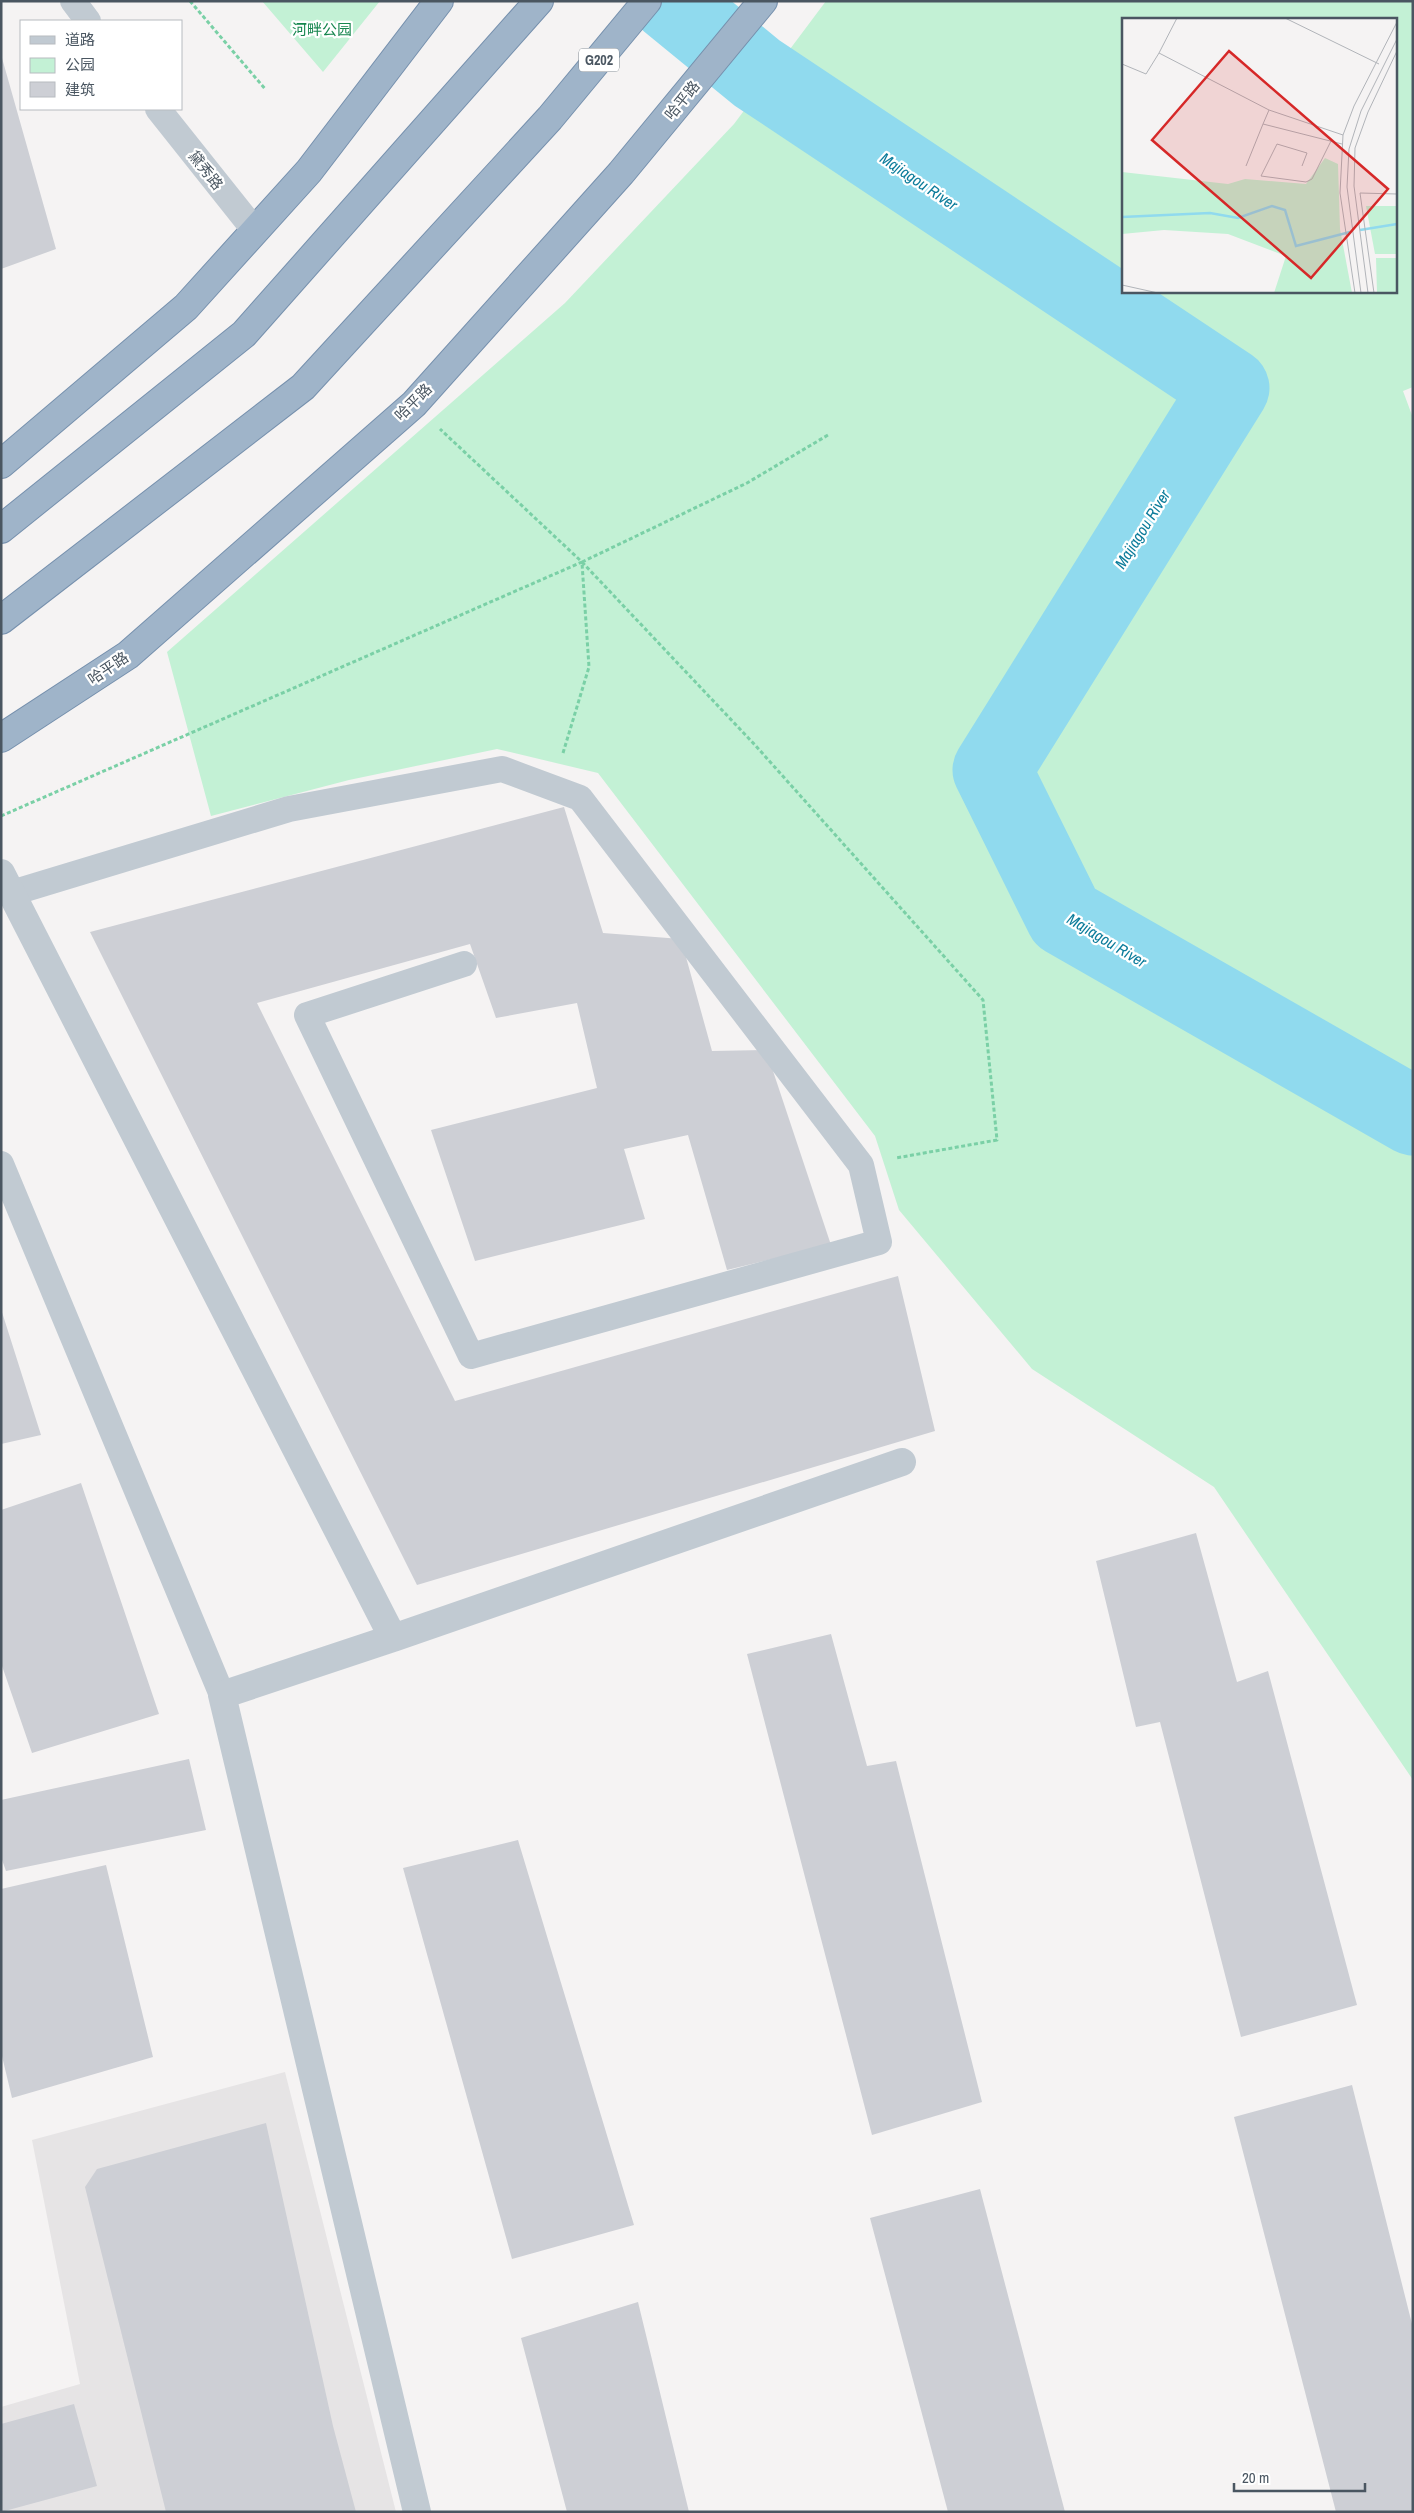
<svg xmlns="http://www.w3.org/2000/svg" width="1414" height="2513" viewBox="0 0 1414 2513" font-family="'Archivo Narrow','Noto Sans SC',sans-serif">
<rect width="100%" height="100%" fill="#f5f3f3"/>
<path fill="#e6e4e5" d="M 285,2072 L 396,2512 L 1,2512 L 1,2407 L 80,2384 L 32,2140 Z"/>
<path fill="#c3f1d5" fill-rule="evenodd" d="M 262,1 L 380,1 L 323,72 Z
M 826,1 L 1413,1 L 1413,387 L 1403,391 L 1413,418 L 1413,1780 L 1214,1487 L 1032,1369 L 899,1210 L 875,1136 L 598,773 L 497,749 L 349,780 L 211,816 L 167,652 L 565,303 L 734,124 ZM 1123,19 L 1395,19 L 1395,291 L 1123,291 Z"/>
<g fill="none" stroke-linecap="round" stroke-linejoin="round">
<path stroke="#90daee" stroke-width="79" d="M 669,1 L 757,73 L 1230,388 L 992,770 L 1065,917 L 1413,1116"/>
</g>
<path fill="#cdcfd5" d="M 2,58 L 56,249 L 1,269 L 1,59 Z
M 564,807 L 603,933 L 681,939 L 712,1051 L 766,1050 L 831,1245 L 727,1270 L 688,1135 L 624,1149 L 645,1219 L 475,1261 L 431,1130 L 597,1088 L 577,1003 L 496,1018 L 470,944 L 257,1003 L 455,1401 L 898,1276 L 935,1431 L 417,1585 L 90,932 Z
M 1,1309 L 41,1435 L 1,1444 Z
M 81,1483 L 159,1714 L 32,1753 L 1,1663 L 1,1510 Z
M 1196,1533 L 1237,1682 L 1268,1671 L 1357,2005 L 1241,2037 L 1160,1722 L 1136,1727 L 1096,1561 Z
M 831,1634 L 867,1766 L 896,1761 L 982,2102 L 872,2135 L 747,1654 Z
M 189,1759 L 206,1830 L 6,1871 L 1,1857 L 1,1800 Z
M 518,1840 L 634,2225 L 512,2259 L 403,1868 Z
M 106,1865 L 153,2057 L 12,2098 L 1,2052 L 1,1889 Z
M 1352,2085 L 1413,2328 L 1413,2512 L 1336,2512 L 1234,2117 Z
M 266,2123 L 333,2426 L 356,2512 L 166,2512 L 85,2187 L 97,2169 Z
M 980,2189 L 1065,2512 L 948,2512 L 870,2218 Z
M 638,2302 L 689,2512 L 567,2512 L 521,2338 Z
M 74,2404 L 97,2486 L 1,2512 L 1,2424 Z"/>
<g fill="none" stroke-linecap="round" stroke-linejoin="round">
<g stroke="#7690ad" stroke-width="30">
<path id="trunk" d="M 1,464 L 186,307 L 309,171 L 439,1
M 1,529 L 244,334 L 539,1
M 1,620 L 303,387 L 550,118 L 647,1
M 1,738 L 128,655 L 414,404 L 621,173 L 763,1"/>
</g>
<path stroke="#7ad0a6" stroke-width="3" stroke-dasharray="4 2.5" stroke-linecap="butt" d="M 190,1 L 266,90
M 582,562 L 755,745 L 983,1000 L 997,1140 L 896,1158
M 582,562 L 747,483 L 828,435
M 563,753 L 589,667 L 582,563
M 1,816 L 582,562 L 440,429"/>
<path stroke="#c1cad2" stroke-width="26" d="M 73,1 L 88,21
M 158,109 L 255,231
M 12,893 L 289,809 L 502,769 L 580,798 L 861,1165 L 879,1242 L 471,1356 L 307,1015 L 464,964
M 1,1164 L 222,1695"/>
<path stroke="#c1cad2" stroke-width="28" d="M 1,873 L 393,1638 L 902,1462
M 393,1638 L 222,1695 L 417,2512"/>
<use href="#trunk" stroke="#9fb4c9" stroke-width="28"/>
</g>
<g text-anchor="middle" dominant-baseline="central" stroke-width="4.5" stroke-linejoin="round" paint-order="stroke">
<rect fill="#fff" stroke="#808990" stroke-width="1" x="579" y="48.5" width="40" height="23" rx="4"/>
<g font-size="14" font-weight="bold" fill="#4a5661">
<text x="599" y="60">G202</text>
</g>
<g font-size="15" fill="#17864f" stroke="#fff">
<text x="322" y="29">河畔公园</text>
</g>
<g font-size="15" fill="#4a5661" stroke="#fff">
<text transform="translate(682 100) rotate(-51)">哈平路</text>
<text transform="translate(206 170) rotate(52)">黛秀路</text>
<text transform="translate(413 402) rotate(-45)">哈平路</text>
<text transform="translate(108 668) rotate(-34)">哈平路</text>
</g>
<g font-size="16" font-style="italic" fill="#0c7c9b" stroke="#fff">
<text transform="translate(919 181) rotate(34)">Majiagou River</text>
<text transform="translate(1142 529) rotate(-58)">Majiagou River</text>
<text transform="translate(1107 940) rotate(31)">Majiagou River</text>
</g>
</g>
<g transform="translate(1122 18)">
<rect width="275" height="275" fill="#f5f3f3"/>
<path d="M 203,140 L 216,146 L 218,211 L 230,275 L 152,275 L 164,238 L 106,216 L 42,212 L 0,216 L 0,154 L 106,166 L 123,161 L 184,166 ZM 244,188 L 275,188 L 275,236 L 253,236 ZM 254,240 L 275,240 L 275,275 L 255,275 Z" fill="#c3f1d5"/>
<path fill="none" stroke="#90daee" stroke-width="2.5" d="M 0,199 L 88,195 L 116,200 L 150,188 L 163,192 L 174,228 L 228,214M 238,212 L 275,206"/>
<path fill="none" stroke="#b1b4b9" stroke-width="1" d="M 55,0 L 37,35 L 147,92 L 141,106M 163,0 L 257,46M 0,46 L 24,56 L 37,35M 147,92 L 221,117M 124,148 L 141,106 L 220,126M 180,148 L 185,135 L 155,126 L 139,158 L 184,164 L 190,161 L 209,123M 238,175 L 275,176M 238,175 L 252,275M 0,267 L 36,275M 233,275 L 218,175 L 221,117 L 232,88 L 275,4M 239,275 L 225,169 L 227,131 L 239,93 L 275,21M 246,275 L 232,168 L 233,130 L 246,94 L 275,33"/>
<path fill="#d62828" fill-opacity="0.15" stroke="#d62828" stroke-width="2.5" d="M 107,33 L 266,171 L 189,260 L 30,122 Z"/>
<rect width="275" height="275" fill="none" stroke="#4a5661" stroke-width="2.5"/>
</g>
<rect width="1414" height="2513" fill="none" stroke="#4a5661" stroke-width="5"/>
<rect x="20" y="20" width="162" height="90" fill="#ffffff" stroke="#b7bbc0"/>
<rect x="30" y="36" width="25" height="8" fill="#c1cad2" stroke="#b7bbc0"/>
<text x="65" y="45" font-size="15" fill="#4a5661">道路</text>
<rect x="30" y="58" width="25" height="15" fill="#c3f1d5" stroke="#b7bbc0"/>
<text x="65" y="70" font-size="15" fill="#4a5661">公园</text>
<rect x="30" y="82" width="25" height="15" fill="#cdcfd5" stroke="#b7bbc0"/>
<text x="65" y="95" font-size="15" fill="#4a5661">建筑</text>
<path d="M1234 2483v8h131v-8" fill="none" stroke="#4a5661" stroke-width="2.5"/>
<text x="1242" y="2483" font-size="15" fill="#4a5661" stroke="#ffffff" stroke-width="4" paint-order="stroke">20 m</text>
</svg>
